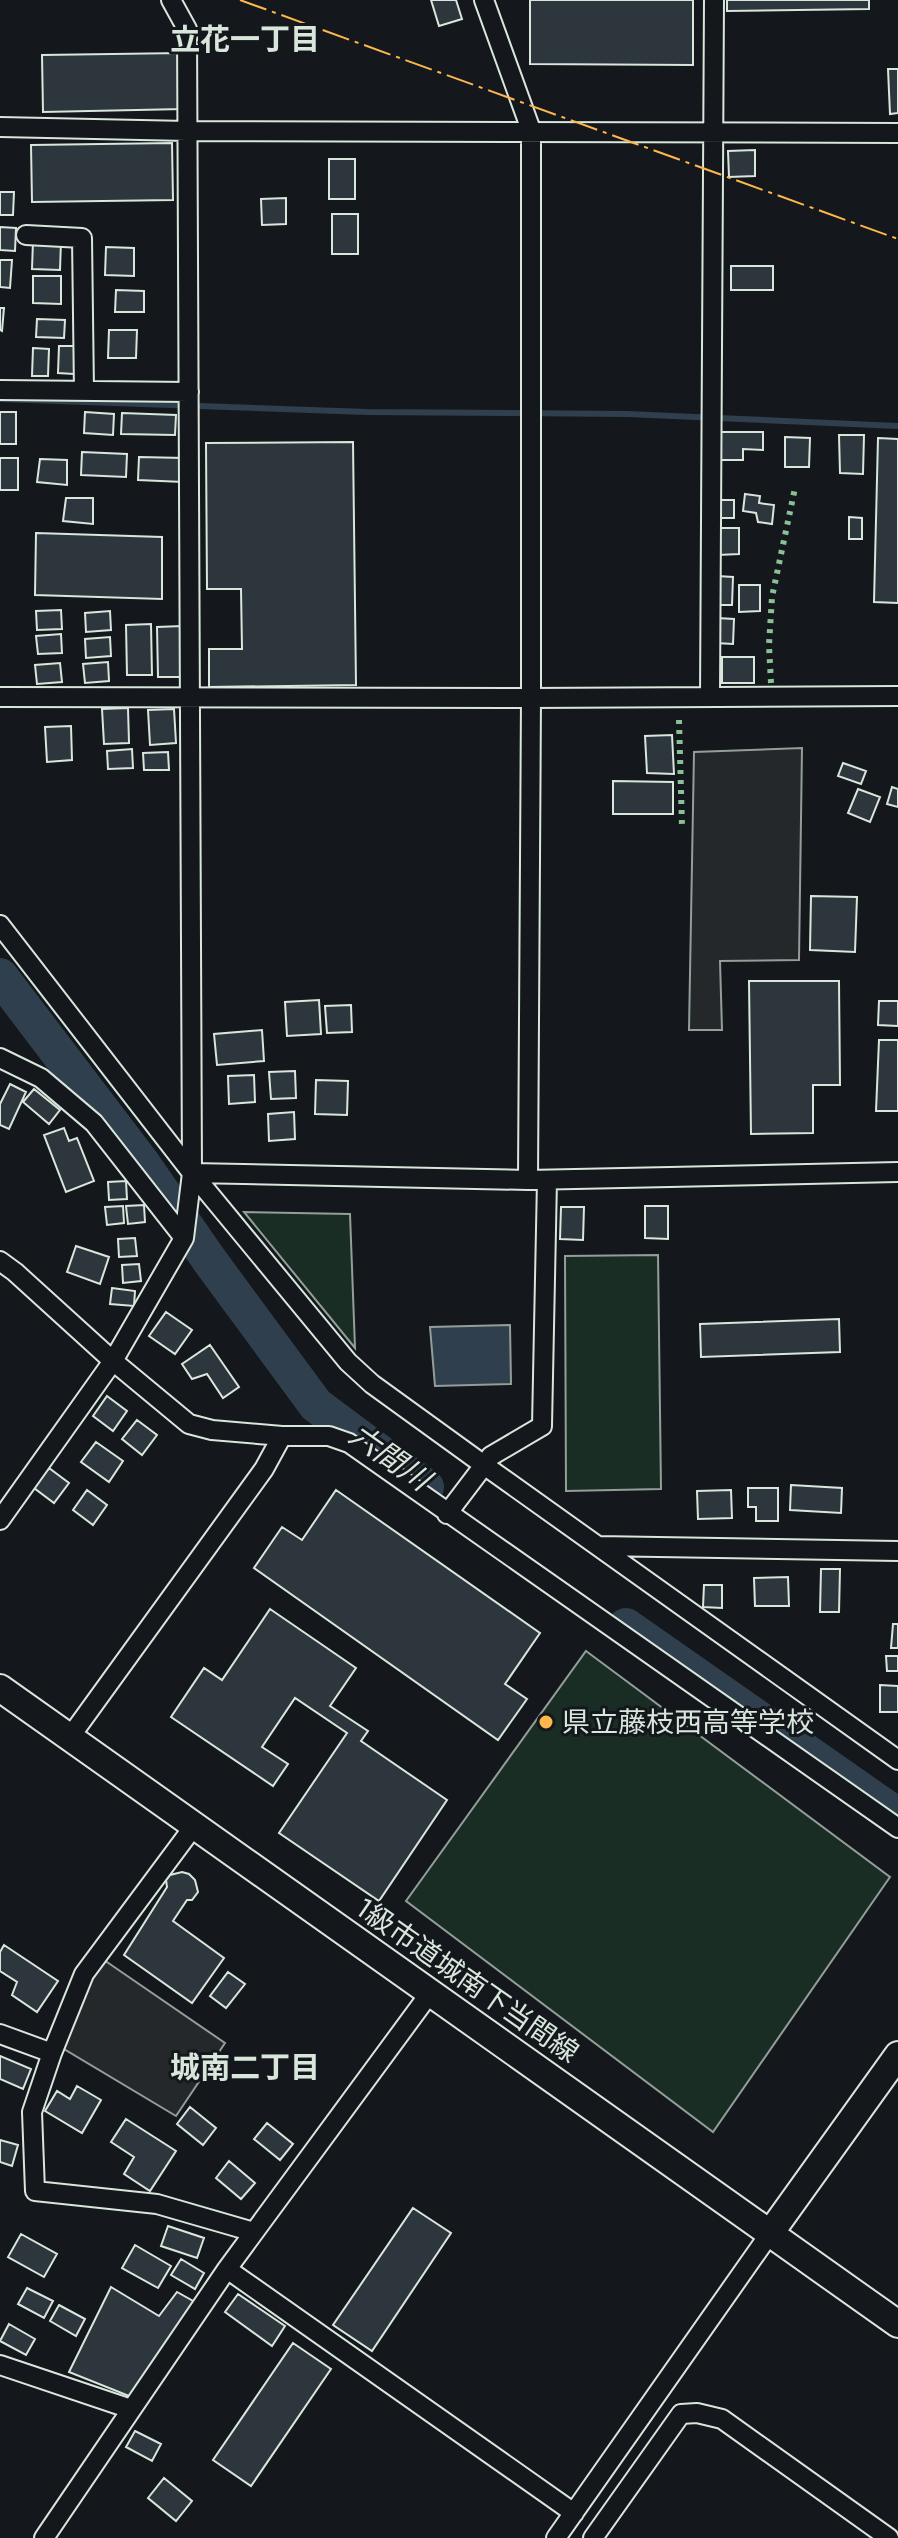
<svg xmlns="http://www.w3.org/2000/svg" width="898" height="2538" viewBox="0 0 898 2538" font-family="Jost,'Noto Sans JP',sans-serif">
<rect width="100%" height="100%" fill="#14181c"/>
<path fill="#1a2d24" stroke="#939e99" stroke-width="2" d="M 244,1212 L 350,1214 L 355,1348 Z
M 658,1255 L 661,1489 L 566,1491 L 565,1256 Z
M 586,1651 L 890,1877 L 713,2132 L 406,1901 Z"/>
<path fill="#24282b" stroke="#939e99" stroke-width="2" d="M 802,748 L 799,960 L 720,961 L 722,1030 L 689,1030 L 694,752 Z
M 104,1960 L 225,2043 L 176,2116 L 64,2049 L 80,1998 Z"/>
<path fill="#2f3f4d" stroke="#939e99" stroke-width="2" d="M 510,1325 L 511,1384 L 435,1386 L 430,1327 Z"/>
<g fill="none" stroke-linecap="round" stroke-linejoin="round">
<path stroke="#2f3f4d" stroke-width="6" d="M 0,399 L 367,412 L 627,414 L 898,426"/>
<path stroke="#2f3f4d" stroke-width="36" d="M 0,976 L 142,1163 L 210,1261 L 316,1405 L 426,1487
M 626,1626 L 898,1816"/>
</g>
<path fill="#2c363c" stroke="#d8e6dc" stroke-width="2" d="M 431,0 L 456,0 L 462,19 L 439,26 Z
M 530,0 L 693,0 L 693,65 L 530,64 Z
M 727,0 L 869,0 L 869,9 L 727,11 Z
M 182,53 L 183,109 L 43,112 L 42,55 Z
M 888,69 L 898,69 L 898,113 L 890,114 Z
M 172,143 L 173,200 L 32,202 L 31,145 Z
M 755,150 L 755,176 L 729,177 L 728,151 Z
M 329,159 L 355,159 L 355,199 L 329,199 Z
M 0,192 L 14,192 L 13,215 L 0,215 Z
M 286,198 L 286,224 L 262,225 L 261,199 Z
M 332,214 L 358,214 L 358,254 L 332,254 Z
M 0,227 L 16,228 L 15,251 L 0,250 Z
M 33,241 L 61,241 L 60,270 L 32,269 Z
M 106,247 L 134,248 L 134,276 L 105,275 Z
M 0,260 L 12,260 L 10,288 L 0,287 Z
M 731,266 L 773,266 L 773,290 L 731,290 Z
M 33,276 L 61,276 L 61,304 L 33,303 Z
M 116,290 L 144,291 L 144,312 L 115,312 Z
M 0,308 L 4,308 L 2,331 L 0,330 Z
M 37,319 L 65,320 L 64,338 L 36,337 Z
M 109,330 L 137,330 L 136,358 L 108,358 Z
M 59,346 L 75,346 L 74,374 L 58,373 Z
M 33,348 L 49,349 L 48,376 L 32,376 Z
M 0,412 L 16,412 L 16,444 L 0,444 Z
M 85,412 L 114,414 L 113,435 L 84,433 Z
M 122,413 L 176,415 L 175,435 L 121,434 Z
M 720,432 L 763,432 L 763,450 L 743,449 L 743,460 L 720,460 Z
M 839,435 L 864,435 L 863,474 L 840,473 Z
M 785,437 L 810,438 L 809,467 L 785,467 Z
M 878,438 L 898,439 L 898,603 L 874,602 Z
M 353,442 L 356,685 L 209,687 L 209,649 L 242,649 L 241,589 L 207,589 L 206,443 Z
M 82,452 L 127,454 L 126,477 L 81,475 Z
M 139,457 L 184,458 L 183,482 L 138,480 Z
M 0,458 L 18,458 L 18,490 L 0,490 Z
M 40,459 L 67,460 L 67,485 L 37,482 Z
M 745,494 L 760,496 L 759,503 L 774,505 L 772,524 L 758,522 L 756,513 L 743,511 Z
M 66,498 L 93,498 L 93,524 L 63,521 Z
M 717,500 L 734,500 L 734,518 L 717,518 Z
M 849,517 L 862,518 L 862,539 L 849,539 Z
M 718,528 L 739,528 L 739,554 L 718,555 Z
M 36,533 L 162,537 L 162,599 L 35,595 Z
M 717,576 L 733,577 L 732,605 L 716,605 Z
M 739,585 L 760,585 L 760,611 L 739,612 Z
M 61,610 L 62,629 L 37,630 L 36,611 Z
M 110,611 L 111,630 L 86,632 L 85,613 Z
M 717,618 L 734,619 L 733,644 L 716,643 Z
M 151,624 L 152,675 L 127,675 L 126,625 Z
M 182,626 L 183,677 L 158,677 L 157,627 Z
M 61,634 L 62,653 L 38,654 L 36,636 Z
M 110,637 L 111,656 L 86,658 L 85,639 Z
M 722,657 L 754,657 L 754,683 L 722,683 Z
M 108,662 L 109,681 L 85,683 L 83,664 Z
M 60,663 L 62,682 L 37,684 L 35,665 Z
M 128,708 L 129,743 L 104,744 L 102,709 Z
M 174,709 L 176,743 L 150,745 L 148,710 Z
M 71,726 L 72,760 L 47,762 L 45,727 Z
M 672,735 L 674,774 L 647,773 L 645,736 Z
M 132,749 L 133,768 L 108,769 L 107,751 Z
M 168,752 L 169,770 L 144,770 L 143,753 Z
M 843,763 L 866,771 L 861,784 L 838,776 Z
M 613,781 L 673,782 L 673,814 L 613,814 Z
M 892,787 L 898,789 L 898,807 L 887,804 Z
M 858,789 L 880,797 L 870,822 L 848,813 Z
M 811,896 L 857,897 L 855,952 L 810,950 Z
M 749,981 L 839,981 L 840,1085 L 813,1085 L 813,1133 L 751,1134 Z
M 319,1000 L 321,1034 L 287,1036 L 285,1002 Z
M 879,1001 L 898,1001 L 898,1026 L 878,1025 Z
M 351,1005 L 352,1032 L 327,1033 L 325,1006 Z
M 262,1030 L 264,1061 L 217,1065 L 214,1034 Z
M 879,1040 L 898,1040 L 898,1111 L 876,1111 Z
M 295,1071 L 296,1098 L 271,1099 L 269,1072 Z
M 254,1075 L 255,1102 L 229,1104 L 228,1076 Z
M 316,1080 L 348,1081 L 347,1115 L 315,1114 Z
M 10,1084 L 26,1092 L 9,1129 L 0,1125 L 0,1104 Z
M 34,1089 L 60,1110 L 49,1124 L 23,1102 Z
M 294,1112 L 295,1139 L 269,1141 L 268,1114 Z
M 64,1128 L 69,1141 L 77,1138 L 94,1181 L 66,1192 L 44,1135 Z
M 126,1181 L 127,1199 L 109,1200 L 108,1182 Z
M 144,1205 L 145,1222 L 128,1224 L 126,1206 Z
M 123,1206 L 124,1223 L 107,1225 L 105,1207 Z
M 645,1206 L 668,1206 L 668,1239 L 645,1238 Z
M 561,1207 L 584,1207 L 583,1240 L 560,1239 Z
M 135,1238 L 137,1256 L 119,1257 L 118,1239 Z
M 76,1246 L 109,1257 L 100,1284 L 67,1272 Z
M 139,1264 L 141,1281 L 123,1283 L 122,1265 Z
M 112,1288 L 135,1291 L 134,1306 L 110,1304 Z
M 166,1312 L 192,1330 L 175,1354 L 149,1336 Z
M 839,1319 L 840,1352 L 701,1357 L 700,1324 Z
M 210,1345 L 239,1387 L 223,1398 L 207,1374 L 192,1379 L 182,1364 Z
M 107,1396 L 127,1411 L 113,1431 L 93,1416 Z
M 137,1420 L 157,1435 L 142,1455 L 122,1439 Z
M 96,1442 L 123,1461 L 109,1482 L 81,1462 Z
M 49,1468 L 69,1483 L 54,1503 L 34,1488 Z
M 791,1485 L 842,1488 L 841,1513 L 790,1510 Z
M 748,1488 L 778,1488 L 778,1521 L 756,1521 L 756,1507 L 748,1507 Z
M 87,1490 L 107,1505 L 93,1525 L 73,1510 Z
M 336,1490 L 540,1633 L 505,1684 L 527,1699 L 498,1740 L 254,1568 L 282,1527 L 302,1540 Z
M 731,1490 L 732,1518 L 698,1519 L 697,1491 Z
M 821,1569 L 840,1569 L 839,1612 L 820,1612 Z
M 788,1577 L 789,1606 L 755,1606 L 754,1578 Z
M 704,1585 L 722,1585 L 722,1608 L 703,1607 Z
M 270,1609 L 356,1668 L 330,1706 L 368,1731 L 361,1741 L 447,1800 L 379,1901 L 279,1833 L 347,1733 L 295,1698 L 262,1747 L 288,1764 L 273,1786 L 171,1717 L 204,1668 L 222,1680 Z
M 893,1624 L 898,1624 L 898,1648 L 891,1648 Z
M 886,1656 L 898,1656 L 898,1671 L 887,1671 Z
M 880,1685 L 898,1686 L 898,1712 L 880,1712 Z
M 182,1872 L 189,1874 L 195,1880 L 198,1892 L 192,1900 L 187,1900 L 173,1921 L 224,1958 L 192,2003 L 124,1955 L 167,1887 L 166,1880 L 170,1875 Z
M 4,1945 L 58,1981 L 37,2012 L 12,1995 L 17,1982 L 0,1971 L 0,1952 Z
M 228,1972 L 245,1984 L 226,2008 L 210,1996 Z
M 0,2056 L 31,2069 L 23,2089 L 0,2079 Z
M 77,2086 L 101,2100 L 82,2133 L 45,2111 L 57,2091 L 70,2099 Z
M 190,2107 L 216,2128 L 203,2145 L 177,2124 Z
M 126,2119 L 176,2151 L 150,2191 L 124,2174 L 134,2157 L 111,2142 Z
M 267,2123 L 293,2144 L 280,2160 L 254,2139 Z
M 0,2140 L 18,2145 L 12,2166 L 0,2162 Z
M 229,2161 L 255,2183 L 241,2199 L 216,2178 Z
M 413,2208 L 451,2233 L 372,2351 L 333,2325 Z
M 168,2226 L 204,2238 L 197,2258 L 161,2246 Z
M 21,2234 L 57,2254 L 44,2277 L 8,2257 Z
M 135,2245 L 171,2266 L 158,2288 L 122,2268 Z
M 181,2259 L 204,2273 L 195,2289 L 171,2275 Z
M 111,2287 L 159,2316 L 177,2292 L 195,2302 L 134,2398 L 69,2372 Z
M 27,2288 L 53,2301 L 44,2318 L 18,2304 Z
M 238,2294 L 285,2326 L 272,2346 L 225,2312 Z
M 59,2305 L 85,2319 L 76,2336 L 50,2321 Z
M 9,2324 L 35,2339 L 26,2355 L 0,2341 Z
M 293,2343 L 331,2369 L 251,2486 L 213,2460 Z
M 135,2431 L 161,2444 L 152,2461 L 126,2447 Z
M 164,2478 L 192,2501 L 176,2521 L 148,2498 Z"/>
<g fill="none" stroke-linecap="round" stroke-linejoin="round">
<g stroke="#d8e6dc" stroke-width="22">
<path id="street" d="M 484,0 L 531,130 L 531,698 L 528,1180
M 0,127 L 187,131 L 898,133
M 26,235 L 82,238 L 84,391
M 0,390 L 189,392
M 710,696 L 714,0
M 0,697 L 531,698 L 898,696
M 0,925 L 192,1173 L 348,1362 L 372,1384 L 484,1465 L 898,1760
M 0,1058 L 41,1078 L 94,1123 L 184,1238
M 192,1173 L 528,1180 L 898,1172
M 0,1261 L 15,1272 L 113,1361 L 189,1424 L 212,1430 L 282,1436 L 329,1436 L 349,1443 L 898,1828
M 447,1514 L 491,1456 L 542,1426 L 547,1180
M 0,1520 L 113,1361 L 184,1238 L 192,1173 L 187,29 L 171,0
M 598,1546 L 898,1551
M 70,1737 L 264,1469 L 282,1436
M 0,2034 L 52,2053 L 84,1974 L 194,1826
M 52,2053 L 32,2112 L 35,2191 L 157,2204 L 254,2232
M 227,2269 L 574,2513
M 0,2365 L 131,2409
M 44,2538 L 227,2269 L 430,1993
M 556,2538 L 771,2232
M 593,2538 L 681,2414 L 697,2413 L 722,2419 L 889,2538"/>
</g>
<g stroke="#d8e6dc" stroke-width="30">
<path id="secondary" d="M 0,1688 L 898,2324
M 771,2232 L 898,2055"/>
</g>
<use href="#street" stroke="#14181c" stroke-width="18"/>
<use href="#secondary" stroke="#14181c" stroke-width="26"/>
<path stroke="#8ac095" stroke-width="6" stroke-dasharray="4 6" stroke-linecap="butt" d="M 771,683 L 769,645 L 772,597 L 795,488
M 679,720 L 682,826"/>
<path stroke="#ffb74d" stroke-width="2" stroke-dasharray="28 6 4 6" stroke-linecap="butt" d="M 240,0 L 898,239"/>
</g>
<circle fill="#ffb74d" stroke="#14181c" stroke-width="3" cx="546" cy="1722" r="8"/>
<g text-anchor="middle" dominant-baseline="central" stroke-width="6" stroke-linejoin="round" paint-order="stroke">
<g font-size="28" fill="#d8e6dc" stroke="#14181c" text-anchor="start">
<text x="562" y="1722">県立藤枝西高等学校</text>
</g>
<g font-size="28" fill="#d8e6dc" stroke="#14181c">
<text transform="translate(467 1980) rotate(35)">1級市道城南下当間線</text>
</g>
<g font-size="30" font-weight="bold" fill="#d8e6dc" stroke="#14181c">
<text x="245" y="39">立花一丁目</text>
<text x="245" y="2067">城南二丁目</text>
</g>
<g font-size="30" font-style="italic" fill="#d8e6dc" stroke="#14181c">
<text transform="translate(390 1457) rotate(35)">六間川</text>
</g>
</g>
</svg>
